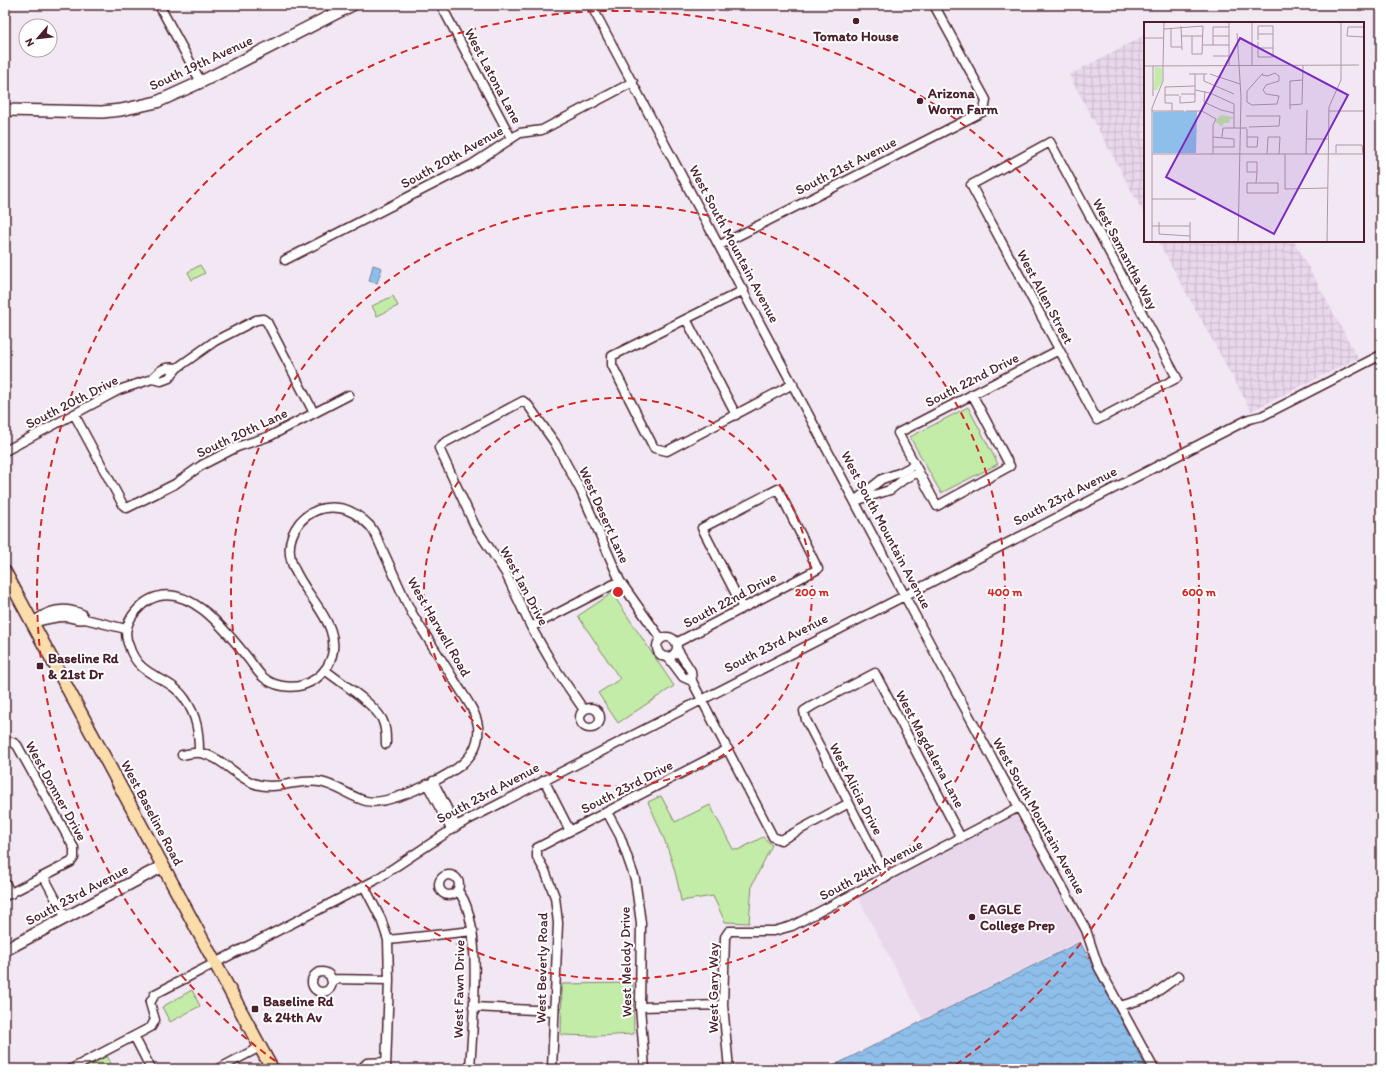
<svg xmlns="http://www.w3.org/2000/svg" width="1386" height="1074" viewBox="0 0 1386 1074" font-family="Itim,sans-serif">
<defs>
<pattern id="industrial-grid" width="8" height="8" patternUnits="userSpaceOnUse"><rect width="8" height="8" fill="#e9d8ec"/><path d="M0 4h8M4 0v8" fill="none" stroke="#c9b9cb"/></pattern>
<pattern id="water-waves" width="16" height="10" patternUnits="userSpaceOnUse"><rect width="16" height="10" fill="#8ebfea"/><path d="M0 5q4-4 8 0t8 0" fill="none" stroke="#769bbe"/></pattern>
</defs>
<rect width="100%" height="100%" fill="#f2e8f4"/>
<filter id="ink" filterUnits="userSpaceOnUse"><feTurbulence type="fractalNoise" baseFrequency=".025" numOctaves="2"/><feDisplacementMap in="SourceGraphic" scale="8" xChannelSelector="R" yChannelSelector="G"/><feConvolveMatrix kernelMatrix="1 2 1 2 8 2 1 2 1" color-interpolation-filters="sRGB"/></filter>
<g filter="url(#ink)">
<path fill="#e9d8ec" d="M 1018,813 L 1086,937 L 923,1020 L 858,898 Z"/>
<path fill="url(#industrial-grid)" d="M 1145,35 L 1145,216 L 1069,75 Z
M 1158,241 L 1294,241 L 1358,358 L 1251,411 Z"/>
<path fill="#c2eca8" stroke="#86866a" d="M 200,265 L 205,273 L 192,280 L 188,272 Z
M 393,296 L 398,306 L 377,316 L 372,306 Z
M 968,407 L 998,464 L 941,493 L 910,437 Z
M 612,593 L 674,686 L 618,723 L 598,693 L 620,679 L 578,616 Z
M 661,796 L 675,822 L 710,805 L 733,849 L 738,850 L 763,837 L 772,845 L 752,885 L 749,923 L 725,922 L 713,896 L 681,901 C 676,866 663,834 648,802 Z
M 633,983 L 634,1034 L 597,1036 L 561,1035 L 562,984 Z
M 192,990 L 200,1006 L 170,1022 L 162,1007 Z
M 107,1056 L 114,1069 L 83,1069 Z"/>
<path fill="url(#water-waves)" stroke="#737f9e" d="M 373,265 L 382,268 L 377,283 L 369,281 Z
M 1080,942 L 1147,1069 L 827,1069 Z"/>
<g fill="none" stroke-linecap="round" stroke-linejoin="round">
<g stroke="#4a1f2b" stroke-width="11">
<path id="street" d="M 159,5 L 201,82
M 441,5 L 511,138
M 591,5 L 943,668 L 1086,930 L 1098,966 L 1154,1069
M 1050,142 L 1177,378 L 1097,420 L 971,185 Z
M 720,245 L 984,111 L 986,100 L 934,5
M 285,260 L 471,165 L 520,133 L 542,130 L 633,82
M 744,290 L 612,356 L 612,365 L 654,448 L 667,451 L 793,384
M 686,319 L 736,415
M 152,379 C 160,370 164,366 177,368
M 972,394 L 1010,466 L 937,506 L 898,433 L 1059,350
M 74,414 L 123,505 L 127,508 L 175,484 L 202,465 L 237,447 L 270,436 L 349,395
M 5,451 L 119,390 L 152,379 L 161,381 L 169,378 L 177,368 L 215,341 L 256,320 L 263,319 L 267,322 L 314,413
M 857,499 L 882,479 L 899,473 L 914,465
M 855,501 L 890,490 L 903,480 L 918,472
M 36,620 C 50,609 66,607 82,614 L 85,619
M 33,623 C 43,620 54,617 65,617 C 72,617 78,621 85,619 L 126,629
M 531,627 L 620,581
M657 647a10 10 0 1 1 20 0a10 10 0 1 1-20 0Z
M 676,643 L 818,569 L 778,489 L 702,528 L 743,608
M 677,649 L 691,671 L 692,681 L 773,837 L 781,840 L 849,803
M 668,657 L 683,677 L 692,681
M 325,670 C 341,683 371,701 382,719 C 386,727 386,735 386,744
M580 718a10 10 0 1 1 20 0a10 10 0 1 1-20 0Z
M 584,710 L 553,665 L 531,627 L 505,572 L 475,526 L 439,448 L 444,443 L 523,401 L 528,405 L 555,443 L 581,491 L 620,581 L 661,639
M 5,744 L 12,742 L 17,745 L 74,848 L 74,858 L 71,862 L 5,896
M 182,755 C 187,754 195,752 200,753 C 220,756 235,776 253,783 C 275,792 298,778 320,782 C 337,785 350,797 366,801 C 388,806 438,781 457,768 C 471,758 480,744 478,726 C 476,711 464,696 456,683 C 442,660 427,638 413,615 C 402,595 394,574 384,553 C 380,545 376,533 370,526 C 362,518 350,509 339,508 C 324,506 310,511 300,522 C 258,575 359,614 327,667 C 320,677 314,681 303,685 C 290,689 273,686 263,677 C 257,672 252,663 247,657 C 227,632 187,579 149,600 C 140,605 129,617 127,628 C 125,634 127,641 129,646 C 139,679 169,675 185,699 C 197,716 199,733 199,752
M 544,780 L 570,831
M 433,781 L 456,826
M 427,784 L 451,829
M 607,812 L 620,836 L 635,879 L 641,923 L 640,1007 L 645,1069
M439 885a10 10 0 1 1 20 0a10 10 0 1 1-20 0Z
M 44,877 L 66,918
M 887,877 L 806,720 L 804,711 L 812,706 L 875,673 L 961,838
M 5,883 L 11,894
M 364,886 L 381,919 L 388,940 L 389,980 L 386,1069
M 457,890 C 485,918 472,1029 470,1069
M 388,940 L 473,931
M312 982a10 10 0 1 1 20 0a10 10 0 1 1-20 0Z
M 331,979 L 389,980
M 1120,1006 L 1150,997 L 1179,976
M 473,1007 L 554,1011
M 640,1007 L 723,1005
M 134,1036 L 151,1069
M 71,1069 L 151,1027 L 155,1020 L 150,1003 L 155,994 L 374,881 L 460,824 L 1249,419 L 1262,416 L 1381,355
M 218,1069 L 260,1047
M 361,1069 L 367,1063 L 386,1062
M 552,1069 L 558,923 L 555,897 L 545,871 L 537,857 L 537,848 L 728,749
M 729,1069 L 723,1005 L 725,937 L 729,931 L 774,931 L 792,926 L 1019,807"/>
</g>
<g stroke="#4a1f2b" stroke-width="14">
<path id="secondary" d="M 5,110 L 102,112 L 121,110 L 157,102 L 201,82 L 352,5
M 5,950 L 163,866"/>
</g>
<g stroke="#4a1f2b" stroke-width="15">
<path id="primary" d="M 5,572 L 272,1069"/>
</g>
<use href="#street" stroke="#fff" stroke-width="8"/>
<use href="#secondary" stroke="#fff" stroke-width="11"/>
<use href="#primary" stroke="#fbddab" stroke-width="12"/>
</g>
</g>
<g fill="none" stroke="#d62828" stroke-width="2" stroke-dasharray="7 5">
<circle cx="618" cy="592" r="194"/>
<circle cx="618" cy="592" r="387"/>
<path d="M285 1068A581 581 0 1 1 951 1068"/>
</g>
<g fill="#4a1f2b" stroke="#fff" stroke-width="1.5">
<circle cx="856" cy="21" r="4"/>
<circle cx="920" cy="101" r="4"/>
<rect x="36" y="662" width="8" height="8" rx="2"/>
<circle cx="972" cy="917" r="4"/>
<rect x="251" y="1005" width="8" height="8" rx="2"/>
</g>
<g text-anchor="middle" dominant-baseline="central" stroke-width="4" stroke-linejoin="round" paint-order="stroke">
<g font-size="14" font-weight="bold" fill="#4a1f2b" stroke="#fff" text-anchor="start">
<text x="856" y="36" text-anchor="middle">Tomato House</text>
<text x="928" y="93">Arizona<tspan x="928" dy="16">Worm Farm</tspan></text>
<text x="48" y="658">Baseline Rd<tspan x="48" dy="16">&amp; 21st Dr</tspan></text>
<text x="980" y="909">EAGLE<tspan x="980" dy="16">College Prep</tspan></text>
<text x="263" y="1001">Baseline Rd<tspan x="263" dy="16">&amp; 24th Av</tspan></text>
</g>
<g font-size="14" fill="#4a1f2b" stroke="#fff">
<text transform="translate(201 63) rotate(-25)">South 19th Avenue</text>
<text transform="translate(493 76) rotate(62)">West Latona Lane</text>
<text transform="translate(452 157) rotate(-29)">South 20th Avenue</text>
<text transform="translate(846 166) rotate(-27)">South 21st Avenue</text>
<text transform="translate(734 244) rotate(62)">West South Mountain Avenue</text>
<text transform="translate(1125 254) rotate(62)">West Samantha Way</text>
<text transform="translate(1045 297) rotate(62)">West Allen Street</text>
<text transform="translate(972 380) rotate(-27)">South 22nd Drive</text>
<text transform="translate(72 402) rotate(-27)">South 20th Drive</text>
<text transform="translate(242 433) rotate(-25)">South 20th Lane</text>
<text transform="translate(1065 496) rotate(-27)">South 23rd Avenue</text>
<text transform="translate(604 515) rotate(66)">West Desert Lane</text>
<text transform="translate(886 530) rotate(62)">West South Mountain Avenue</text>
<text transform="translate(524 586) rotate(62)">West Ian Drive</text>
<text transform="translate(730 600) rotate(-28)">South 22nd Drive</text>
<text transform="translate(439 627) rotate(60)">West Harwell Road</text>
<text transform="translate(776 643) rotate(-27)">South 23rd Avenue</text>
<text transform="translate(930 749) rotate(62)">West Magdalena Lane</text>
<text transform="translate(627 787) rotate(-27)">South 23rd Drive</text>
<text transform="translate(856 789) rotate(63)">West Alicia Drive</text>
<text transform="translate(56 791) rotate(61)">West Donner Drive</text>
<text transform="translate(488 793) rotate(-28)">South 23rd Avenue</text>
<text transform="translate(152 813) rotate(62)">West Baseline Road</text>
<text transform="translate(1039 816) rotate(61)">West South Mountain Avenue</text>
<text transform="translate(871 870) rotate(-28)">South 24th Avenue</text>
<text transform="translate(77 895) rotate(-28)">South 23rd Avenue</text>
<text transform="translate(626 962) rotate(-91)">West Melody Drive</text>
<text transform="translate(542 968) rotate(-89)">West Beverly Road</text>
<text transform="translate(713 988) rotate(-90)">West Gary Way</text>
<text transform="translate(459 989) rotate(-89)">West Fawn Drive</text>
</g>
</g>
<g transform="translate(1144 22)">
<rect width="220" height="220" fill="#f2e8f4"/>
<path d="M 11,45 L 18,46 L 18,60 L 13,68 L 10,68 ZM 77,93 L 89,95 L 89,97 L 86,97 L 85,101 L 80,101 L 78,105 L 71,99 Z" fill="#c2eca8"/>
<path d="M 53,89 L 52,131 L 9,131 L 9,90 Z" fill="#8ebfea"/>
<path fill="none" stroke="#af98a4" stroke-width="1" d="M 37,4 L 38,28M 220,5 L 204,5 L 203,14 L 220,15M 20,7 L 59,4 L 58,32 L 48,32 L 48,14M 27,7 L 27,25 L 38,25M 93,11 L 97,75 L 94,220M 114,12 L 129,12M 37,14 L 59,14M 69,14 L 85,14M 0,16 L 19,16M 114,18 L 114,4 L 129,4 L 129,35 L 114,35 L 114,20M 59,23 L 85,23M 69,23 L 69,5 L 85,5M 114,26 L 129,26M 69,34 L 85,34M 85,43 L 85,0M 108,43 L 108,0M 0,44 L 215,43M 19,44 L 20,0M 45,52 L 63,52M 60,52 L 60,59 L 90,72M 66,52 L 96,62M 118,53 L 124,54 L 131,51 L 135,54 L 135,59 L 122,63 L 119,68 L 122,72 L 135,74 L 133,82 L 108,83 L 103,80 L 103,69 L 119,51M 51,68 L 66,71 L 90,82 L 90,106M 61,69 L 60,80 L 77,88 L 90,91M 37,72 L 51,72M 21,73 L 35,73M 9,74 L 9,44M 36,74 L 36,81 L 51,80 L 51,52M 146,83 L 158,82 L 159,43M 146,87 L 146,59 L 159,58M 8,89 L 40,89M 28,89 L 28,81 L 21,81 L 21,65 L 51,64M 42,89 L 58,89 L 72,97 L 69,103 L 69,132M 185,89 L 220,89M 102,94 L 136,94 L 135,104 L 105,105M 78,115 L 79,106 L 103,106M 103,115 L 114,115 L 113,125 L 103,125 L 103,107M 163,117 L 185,117M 69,125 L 90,125 L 90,117 L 69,115M 192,131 L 192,123 L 218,123 L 219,132M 8,132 L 220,132M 123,132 L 124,115 L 136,115 L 135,132M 141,132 L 141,167 L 184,166M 162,132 L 163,88M 103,161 L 134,161 L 134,171 L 103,171 ZM 112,161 L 113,150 L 113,140 L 103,140 L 103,150 L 113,150M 8,177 L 52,177M 15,200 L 15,212 L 46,214M 8,204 L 46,204M 8,220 L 8,86 L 19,59 L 19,44M 46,220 L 46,200M 118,220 L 156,220M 183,220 L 185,85 L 197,58 L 197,0"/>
<path fill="#7b2cbf" fill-opacity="0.15" stroke="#7b2cbf" stroke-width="2" d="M 96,16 L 204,73 L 130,212 L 22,155 Z"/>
<rect width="220" height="220" fill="none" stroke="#4a1f2b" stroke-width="2"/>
</g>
<circle cx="618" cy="592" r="6" fill="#d62828" stroke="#fff" stroke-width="2"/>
<g font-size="12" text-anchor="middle" font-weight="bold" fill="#d62828" stroke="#fff" stroke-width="4" stroke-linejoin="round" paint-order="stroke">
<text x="812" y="596">200 m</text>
<text x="1005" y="596">400 m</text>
<text x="1199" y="596">600 m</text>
</g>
<rect width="1386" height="1074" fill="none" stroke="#fff" stroke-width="20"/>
<rect x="10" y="10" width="1366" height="1054" fill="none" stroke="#4a1f2b" stroke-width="1.5" filter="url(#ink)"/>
<g transform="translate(38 38) rotate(242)"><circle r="19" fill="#ffffff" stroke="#b7a5aa"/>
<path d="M0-3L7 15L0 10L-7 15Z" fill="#4a1f2b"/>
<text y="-6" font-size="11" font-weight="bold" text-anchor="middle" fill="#4a1f2b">N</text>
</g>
</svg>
